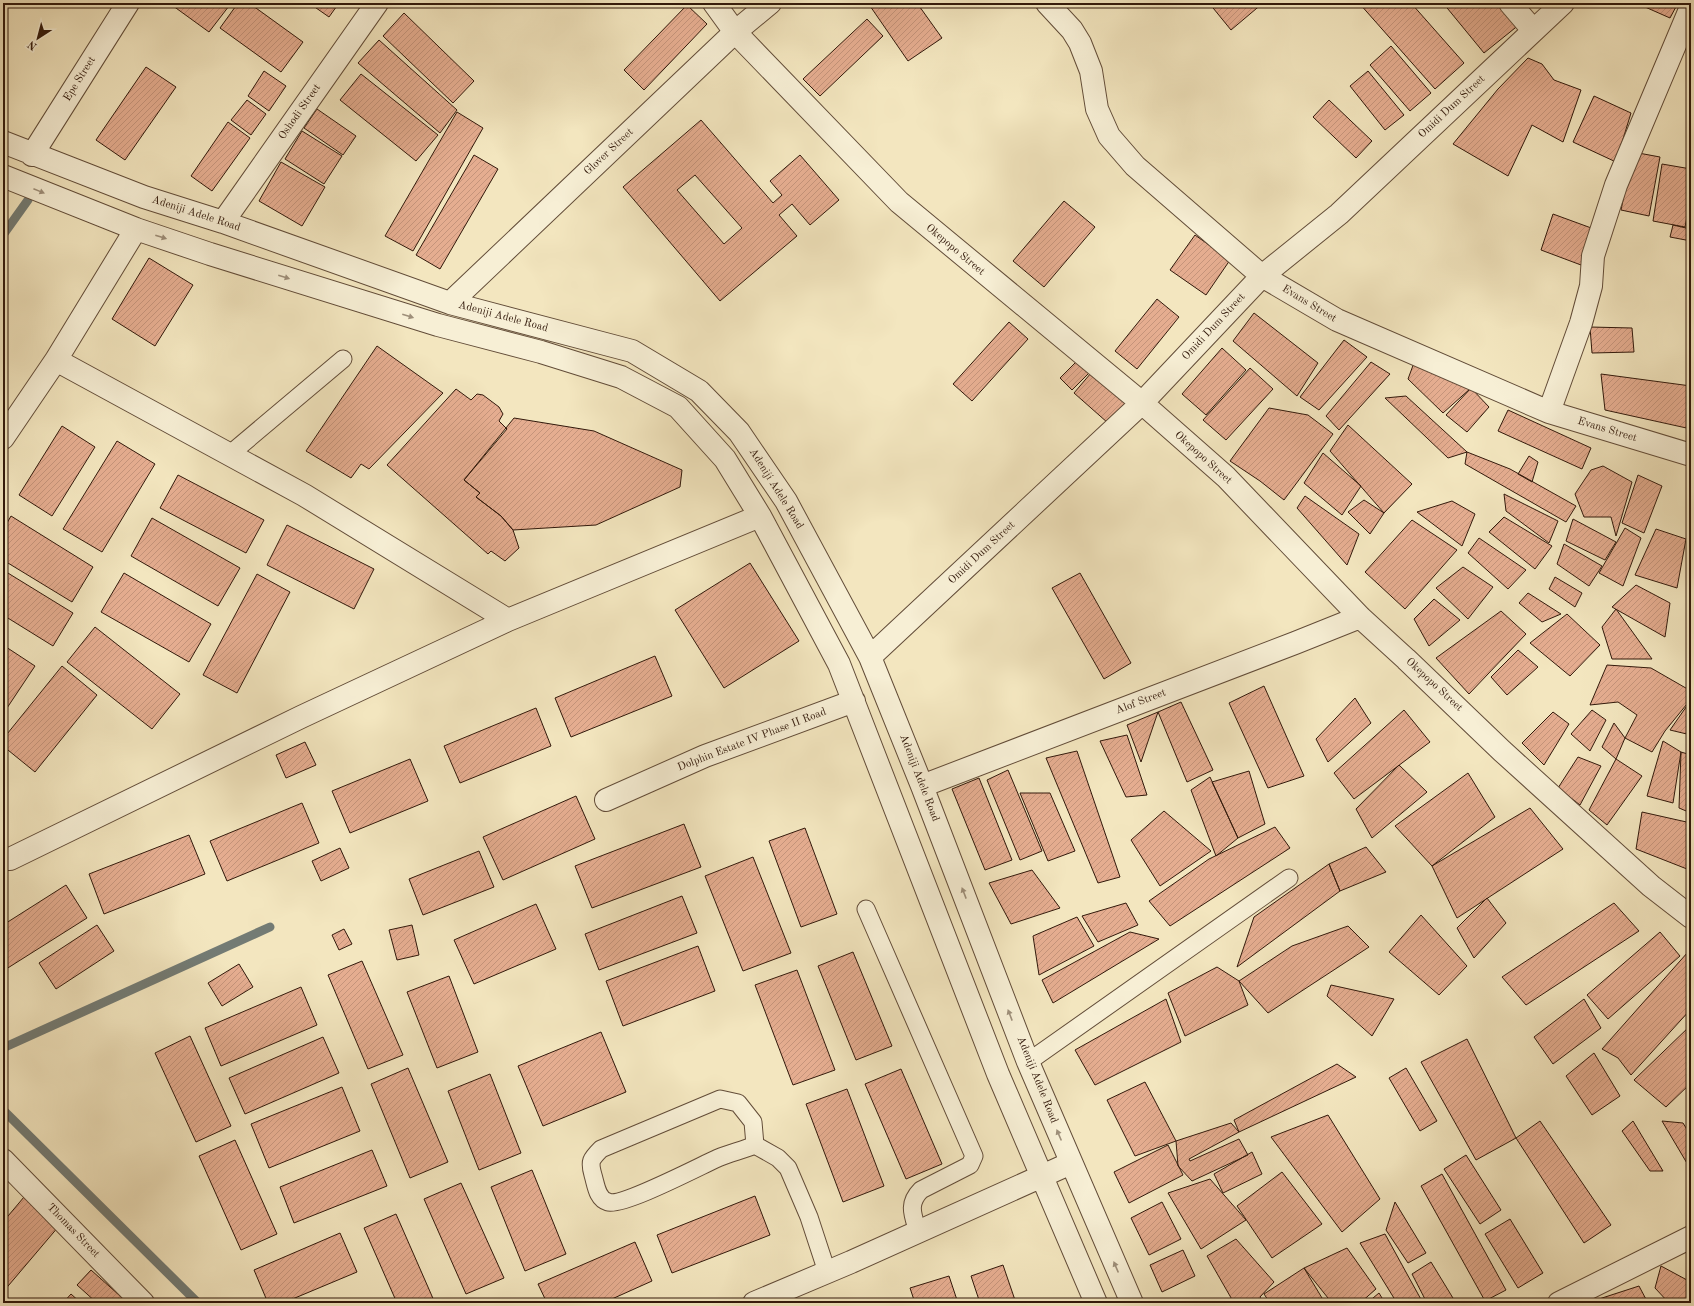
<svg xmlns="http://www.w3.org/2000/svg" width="1694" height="1306" viewBox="0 0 1694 1306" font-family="'Old Standard TT',serif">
<defs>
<pattern id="building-hatch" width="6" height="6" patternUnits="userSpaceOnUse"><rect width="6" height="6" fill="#e5ad90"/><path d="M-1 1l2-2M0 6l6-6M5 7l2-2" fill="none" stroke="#c5947b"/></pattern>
</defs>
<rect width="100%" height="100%" fill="#f3e6bf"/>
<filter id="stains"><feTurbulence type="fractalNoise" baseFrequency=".005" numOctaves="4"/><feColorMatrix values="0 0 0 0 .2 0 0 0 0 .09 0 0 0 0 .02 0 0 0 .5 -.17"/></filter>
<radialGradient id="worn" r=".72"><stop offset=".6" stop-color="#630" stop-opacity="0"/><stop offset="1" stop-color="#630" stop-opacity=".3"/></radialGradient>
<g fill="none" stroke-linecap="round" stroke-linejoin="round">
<path stroke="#737b74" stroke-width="9" d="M 3,235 L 28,200
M 3,1048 L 270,927
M 3,1110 L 198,1303"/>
</g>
<path fill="url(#building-hatch)" stroke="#32190b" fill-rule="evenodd" d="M 169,3 L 226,3 L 229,6 L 209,32 Z
M 238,3 L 249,3 L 303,42 L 281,72 L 220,28 Z
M 309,3 L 339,3 L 329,17 Z
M 868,3 L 917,3 L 942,38 L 908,61 Z
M 1209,3 L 1263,3 L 1231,30 Z
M 1359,3 L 1411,3 L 1464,63 L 1435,89 Z
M 1443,3 L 1503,3 L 1520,24 L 1484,53 Z
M 1636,3 L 1678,3 L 1670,18 Z
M 687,5 L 707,24 L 644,90 L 624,70 Z
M 404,13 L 474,81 L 453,103 L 383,36 Z
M 867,19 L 883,36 L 820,96 L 803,79 Z
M 379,40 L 457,110 L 440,133 L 358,63 Z
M 1391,46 L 1431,93 L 1410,111 L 1370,65 Z
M 1528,58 L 1542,64 L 1554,80 L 1581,90 L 1563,142 L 1532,125 L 1508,176 L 1453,144 L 1498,89 Z
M 146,67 L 176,87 L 125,160 L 96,140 Z
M 264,71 L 286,86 L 269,111 L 248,96 Z
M 1368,71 L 1404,115 L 1385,130 L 1350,86 Z
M 361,74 L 438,135 L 416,161 L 340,100 Z
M 1594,96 L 1631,113 L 1616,162 L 1573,142 Z
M 247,100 L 266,114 L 251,135 L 231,120 Z
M 1329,100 L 1372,141 L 1356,158 L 1313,117 Z
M 317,109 L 356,136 L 343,155 L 304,128 Z
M 457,112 L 483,128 L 413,251 L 385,236 Z
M 701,120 L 773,203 L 782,195 L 770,181 L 800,155 L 839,200 L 810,225 L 792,204 L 779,215 L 797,236 L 720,301 L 623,187 ZM 695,175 L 742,228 L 724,244 L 677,190 Z
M 228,122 L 250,138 L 212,191 L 191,176 Z
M 302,131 L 342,156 L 324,184 L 285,159 Z
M 1633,152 L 1660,157 L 1649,216 L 1621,210 Z
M 474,155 L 498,169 L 440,269 L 416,255 Z
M 281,162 L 325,187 L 302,226 L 259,201 Z
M 1662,164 L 1691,169 L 1691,195 L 1685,227 L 1653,221 Z
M 1064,201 L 1095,227 L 1044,287 L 1013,261 Z
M 1691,202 L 1691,241 L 1670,237 L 1673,225 L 1686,228 Z
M 1553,214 L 1594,229 L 1581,265 L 1541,250 Z
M 1195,235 L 1230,260 L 1206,295 L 1170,270 Z
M 149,258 L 193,285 L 155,346 L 112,319 Z
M 1157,299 L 1179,317 L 1137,369 L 1115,351 Z
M 1254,313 L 1318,363 L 1297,396 L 1233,341 Z
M 1009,322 L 1028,339 L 972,401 L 953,384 Z
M 1590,327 L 1632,328 L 1634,352 L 1592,353 Z
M 1344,340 L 1367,357 L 1319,410 L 1300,397 Z
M 377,346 L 443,393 L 369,469 L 361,464 L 351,478 L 306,451 Z
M 1222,348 L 1246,370 L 1206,415 L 1182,394 Z
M 1080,358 L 1092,370 L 1072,390 L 1060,378 Z
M 1415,360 L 1471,388 L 1443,413 L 1408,379 Z
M 1371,362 L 1390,374 L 1339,430 L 1326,416 Z
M 1250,368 L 1273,389 L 1226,440 L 1203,420 Z
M 1091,373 L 1126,404 L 1108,423 L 1074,393 Z
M 1601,374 L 1691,386 L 1691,429 L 1605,410 Z
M 1471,388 L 1489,407 L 1467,432 L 1446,415 Z
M 456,389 L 471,400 L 477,394 L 483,395 L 499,407 L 503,414 L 499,421 L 507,429 L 464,480 L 480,493 L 476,497 L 501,516 L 513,530 L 519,548 L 505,561 L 491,551 L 488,554 L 387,465 Z
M 1406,396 L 1467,452 L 1448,458 L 1385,398 Z
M 1269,408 L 1308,415 L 1333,434 L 1284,500 L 1260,481 L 1230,461 Z
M 1508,410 L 1591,448 L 1582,469 L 1498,431 Z
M 514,418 L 594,431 L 682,470 L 680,487 L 596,525 L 513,530 L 501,516 L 476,497 L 480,493 L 464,480 Z
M 1348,425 L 1412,484 L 1384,513 L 1330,451 Z
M 62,426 L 95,447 L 52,516 L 19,495 Z
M 117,441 L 155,464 L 102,552 L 63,529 Z
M 1467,452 L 1510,469 L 1576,506 L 1566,522 L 1465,464 Z
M 1323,453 L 1361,486 L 1342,515 L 1304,483 Z
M 1529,456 L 1538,462 L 1532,482 L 1518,474 Z
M 1603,466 L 1632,482 L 1616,536 L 1611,517 L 1584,517 L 1575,494 L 1591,470 Z
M 178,475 L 264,520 L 246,553 L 160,508 Z
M 1638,475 L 1662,486 L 1644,533 L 1622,523 Z
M 1504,494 L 1558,521 L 1549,543 L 1506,511 Z
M 1305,496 L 1359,534 L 1347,565 L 1297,508 Z
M 1364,500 L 1384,513 L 1370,534 L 1348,512 Z
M 1452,501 L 1475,514 L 1462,546 L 1417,512 Z
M 11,516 L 93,567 L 72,602 L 3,560 L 3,530 Z
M 1504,517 L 1552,546 L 1535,569 L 1489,532 Z
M 152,518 L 240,568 L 218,606 L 131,556 Z
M 1573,519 L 1616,542 L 1605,560 L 1566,541 Z
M 1412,520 L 1457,550 L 1405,609 L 1365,572 Z
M 287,525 L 374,569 L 354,609 L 267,565 Z
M 1625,528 L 1641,538 L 1623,586 L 1599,573 Z
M 1656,529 L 1686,539 L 1677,588 L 1635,575 Z
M 1479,538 L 1526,570 L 1508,589 L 1468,553 Z
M 1564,544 L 1602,566 L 1589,586 L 1557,564 Z
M 750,563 L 799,641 L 724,688 L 675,610 Z
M 1463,567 L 1493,587 L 1468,619 L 1436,588 Z
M 3,570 L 73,613 L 53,646 L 3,615 Z
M 124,573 L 211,624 L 189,662 L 101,612 Z
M 1080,573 L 1131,663 L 1104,679 L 1052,588 Z
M 257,574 L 290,592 L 237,693 L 203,675 Z
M 1555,577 L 1582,593 L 1575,607 L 1549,589 Z
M 1636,585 L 1670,603 L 1665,637 L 1612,607 Z
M 1528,593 L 1561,614 L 1542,622 L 1519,603 Z
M 1434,599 L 1460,620 L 1429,646 L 1414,619 Z
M 1616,609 L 1652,659 L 1612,659 L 1602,627 Z
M 1501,611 L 1526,634 L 1469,694 L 1436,658 Z
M 1567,614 L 1600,645 L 1570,676 L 1530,643 Z
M 95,627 L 180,694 L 152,729 L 67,662 Z
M 3,645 L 35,666 L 3,714 Z
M 1518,650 L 1538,667 L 1507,695 L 1491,677 Z
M 655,656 L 672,696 L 571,737 L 555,698 Z
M 1607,665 L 1651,668 L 1691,691 L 1691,699 L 1665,731 L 1652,752 L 1625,738 L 1637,715 L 1618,702 L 1590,705 Z
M 62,666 L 97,695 L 35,772 L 3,746 L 3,739 Z
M 1264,686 L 1304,776 L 1268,788 L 1229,703 Z
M 1355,698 L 1371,723 L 1328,762 L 1316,739 Z
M 1691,700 L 1691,735 L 1670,730 Z
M 1181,702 L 1213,770 L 1187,782 L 1158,712 Z
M 536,708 L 551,746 L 460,783 L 444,746 Z
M 1404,710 L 1430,742 L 1354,799 L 1334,773 Z
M 1592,710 L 1606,720 L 1590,751 L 1571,734 Z
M 1158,712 L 1141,762 L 1127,725 Z
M 1553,712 L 1569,724 L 1544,765 L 1522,743 Z
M 1614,723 L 1625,738 L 1616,759 L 1602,747 Z
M 1127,735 L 1147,795 L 1126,797 L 1100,741 Z
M 1663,741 L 1681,752 L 1673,803 L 1647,796 Z
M 305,742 L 316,765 L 286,778 L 276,755 Z
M 1077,751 L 1120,877 L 1098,883 L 1046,758 Z
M 1681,752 L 1691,755 L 1691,813 L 1679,808 Z
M 1578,757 L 1601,766 L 1580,805 L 1558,788 Z
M 410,759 L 428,801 L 350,833 L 332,791 Z
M 1616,759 L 1642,776 L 1607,825 L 1589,810 Z
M 1399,765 L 1427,792 L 1372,838 L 1356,809 Z
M 1008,770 L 1042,851 L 1020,860 L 987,780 Z
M 1249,771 L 1265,824 L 1238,838 L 1212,782 Z
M 1468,773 L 1495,817 L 1432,866 L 1395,826 Z
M 1210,777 L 1238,838 L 1216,856 L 1191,790 Z
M 979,778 L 1012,860 L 985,870 L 952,789 Z
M 1020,793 L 1050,793 L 1075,851 L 1048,861 Z
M 576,796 L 595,839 L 503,880 L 483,837 Z
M 302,803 L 319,843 L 227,881 L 210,841 Z
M 1530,808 L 1563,849 L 1457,918 L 1432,866 Z
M 1164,811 L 1211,851 L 1160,886 L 1131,840 Z
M 1642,812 L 1691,823 L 1691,843 L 1687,869 L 1636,849 Z
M 684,824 L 701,867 L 592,908 L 575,866 Z
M 1275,827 L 1290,848 L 1170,926 L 1149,901 L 1209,859 Z
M 805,828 L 837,914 L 801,927 L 769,841 Z
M 189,835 L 205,874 L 104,914 L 89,874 Z
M 1366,847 L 1386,872 L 1340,891 L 1329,864 Z
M 340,848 L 349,868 L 321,881 L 312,861 Z
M 479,851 L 494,887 L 423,915 L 409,879 Z
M 753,857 L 791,953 L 743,971 L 705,876 Z
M 1329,864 L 1340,891 L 1237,967 L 1254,917 Z
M 1032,870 L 1060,908 L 1011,924 L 989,883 Z
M 66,885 L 87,918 L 3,971 L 3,925 Z
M 682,896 L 697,933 L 599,970 L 585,934 Z
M 1487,898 L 1506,923 L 1474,958 L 1457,928 Z
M 1126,903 L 1138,925 L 1098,942 L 1082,916 Z
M 1614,903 L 1639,931 L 1526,1005 L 1502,977 Z
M 536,904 L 556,949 L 474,984 L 454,940 Z
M 1421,915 L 1467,966 L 1439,995 L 1389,952 Z
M 1077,917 L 1094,946 L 1039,975 L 1033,936 Z
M 97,925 L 114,951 L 56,989 L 39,963 Z
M 412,925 L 419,955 L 397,960 L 389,930 Z
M 1348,926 L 1369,947 L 1268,1013 L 1239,981 L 1292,946 Z
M 344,929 L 352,944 L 339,950 L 332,935 Z
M 1130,932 L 1159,939 L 1053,1003 L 1042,980 Z
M 1660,932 L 1680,956 L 1608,1019 L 1587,995 Z
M 698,946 L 715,991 L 623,1026 L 606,981 Z
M 853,952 L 892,1046 L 856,1060 L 818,966 Z
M 1688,952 L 1691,955 L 1691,1009 L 1631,1075 L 1618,1058 L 1602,1049 Z
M 362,961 L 403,1055 L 368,1069 L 328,975 Z
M 239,964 L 253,987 L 222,1006 L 208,983 Z
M 1217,967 L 1239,981 L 1248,1005 L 1185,1036 L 1168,993 Z
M 797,970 L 835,1070 L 793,1085 L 755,985 Z
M 449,976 L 478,1052 L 437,1068 L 407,992 Z
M 1331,985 L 1394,999 L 1372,1036 L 1327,996 Z
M 301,987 L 317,1025 L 221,1066 L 205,1028 Z
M 1166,999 L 1181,1042 L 1095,1085 L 1075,1050 Z
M 1584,999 L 1601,1028 L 1553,1064 L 1534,1037 Z
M 1691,1025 L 1691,1083 L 1666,1107 L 1634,1080 Z
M 601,1032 L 626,1092 L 543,1126 L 518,1066 Z
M 190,1036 L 231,1126 L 196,1142 L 155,1053 Z
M 323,1037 L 339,1073 L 245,1114 L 229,1078 Z
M 1467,1039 L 1516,1138 L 1476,1160 L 1421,1062 Z
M 1594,1053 L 1620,1096 L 1592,1115 L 1566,1076 Z
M 1337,1064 L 1356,1077 L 1239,1132 L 1234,1120 Z
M 408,1068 L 448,1162 L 410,1178 L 371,1084 Z
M 1406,1068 L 1437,1121 L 1420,1131 L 1389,1078 Z
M 901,1069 L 942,1164 L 906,1179 L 865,1084 Z
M 490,1074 L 521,1153 L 479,1170 L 448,1091 Z
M 1145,1082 L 1176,1141 L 1135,1156 L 1107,1100 Z
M 342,1087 L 360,1131 L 269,1168 L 251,1124 Z
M 847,1089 L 884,1186 L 843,1202 L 806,1104 Z
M 1328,1115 L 1380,1199 L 1342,1232 L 1271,1137 Z
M 1540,1121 L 1611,1225 L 1584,1243 L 1516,1138 Z
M 1633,1121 L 1663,1171 L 1650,1171 L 1622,1131 Z
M 1662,1121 L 1683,1123 L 1691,1136 L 1691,1170 Z
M 1231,1123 L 1239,1132 L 1189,1159 L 1190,1161 L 1239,1139 L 1248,1155 L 1192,1181 L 1178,1166 L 1176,1141 Z
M 235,1140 L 277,1234 L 241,1250 L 199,1156 Z
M 1168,1145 L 1183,1175 L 1129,1203 L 1114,1172 Z
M 372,1150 L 387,1186 L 294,1223 L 280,1187 Z
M 1252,1152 L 1262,1174 L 1223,1193 L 1214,1174 Z
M 1466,1155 L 1501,1210 L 1480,1224 L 1444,1169 Z
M 532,1170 L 566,1254 L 525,1271 L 491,1187 Z
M 1282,1172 L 1322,1224 L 1272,1258 L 1237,1206 Z
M 1442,1174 L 1506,1290 L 1485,1301 L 1421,1186 Z
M 1210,1179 L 1246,1220 L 1201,1249 L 1168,1193 Z
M 461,1183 L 504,1278 L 466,1294 L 424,1199 Z
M 755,1196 L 770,1235 L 672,1273 L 657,1235 Z
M 24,1197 L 59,1226 L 3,1292 L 3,1222 Z
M 1162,1202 L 1181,1239 L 1149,1255 L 1131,1218 Z
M 1395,1202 L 1426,1253 L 1408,1263 L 1386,1230 Z
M 396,1214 L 435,1303 L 397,1303 L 364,1228 Z
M 1510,1219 L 1543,1273 L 1518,1288 L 1485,1234 Z
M 340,1233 L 357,1272 L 283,1303 L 268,1303 L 254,1270 Z
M 1385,1234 L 1423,1303 L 1397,1303 L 1360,1243 Z
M 1236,1239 L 1274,1282 L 1260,1297 L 1263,1303 L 1234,1303 L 1207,1256 Z
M 635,1242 L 652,1281 L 603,1303 L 547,1303 L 538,1284 Z
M 1347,1248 L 1376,1289 L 1360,1303 L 1332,1303 L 1304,1268 Z
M 1183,1250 L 1195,1276 L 1162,1292 L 1150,1265 Z
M 1431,1262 L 1456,1303 L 1427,1303 L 1412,1274 Z
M 1003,1265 L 1016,1303 L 980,1303 L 971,1276 Z
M 1661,1266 L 1687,1280 L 1691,1285 L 1691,1303 L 1669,1303 L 1655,1288 Z
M 1304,1268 L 1325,1303 L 1270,1303 L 1264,1294 Z
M 91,1270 L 128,1303 L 97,1303 L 77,1285 Z
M 949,1276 L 958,1303 L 915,1303 L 910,1288 Z
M 1639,1286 L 1648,1303 L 1603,1303 L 1599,1299 Z
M 1379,1293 L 1385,1303 L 1367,1303 Z
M 71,1294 L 81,1303 L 63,1303 Z"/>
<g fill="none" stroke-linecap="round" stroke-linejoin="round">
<g stroke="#624c38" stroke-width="19">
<path id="lane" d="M 229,455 L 343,359
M 866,909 L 974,1156 L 970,1165 L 921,1190 C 907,1204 913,1215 918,1232
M 1028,1062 L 1289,878
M 755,1145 L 753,1122 L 738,1103 L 720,1099 L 601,1149 C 591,1159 589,1161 593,1175 C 596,1185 597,1199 608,1202 C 622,1207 700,1166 718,1158 C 730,1153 743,1150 755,1145 L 778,1158 L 788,1168 L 809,1217 L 827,1272"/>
</g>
<g stroke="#624c38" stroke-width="24">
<path id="street" d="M 714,3 L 735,32 L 899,202 L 1142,403 L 1226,477 L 1360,617 L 1406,659 L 1502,751 L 1651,886 L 1691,917
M 1047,3 L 1072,30 L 1080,43 L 1091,71 L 1097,109 L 1109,136 L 1135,166 L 1262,276 L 1337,320 L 1549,412 L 1691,455
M 1510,3 L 1533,30
M 3,142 L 144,197 L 223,222 L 450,303 L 632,351 L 699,391 L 739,432 L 786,501 L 870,657 L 922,786 L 1028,1062 L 1132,1303
M 32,155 L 128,3
M 3,176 L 136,229 L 210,254 L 438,325 L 541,352 L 621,377 L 678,407 L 725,459 L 760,516 L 839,664 L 998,1074 L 1096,1303
M 223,222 L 377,3
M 450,303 L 735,32 L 770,3
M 56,360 L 304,495 L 508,620
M 1549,412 L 1581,323 L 1591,286 L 1593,256 L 1616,185 L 1691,7
M 3,438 L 56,360 L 136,229
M 870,657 L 1142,403 L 1262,276 L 1339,214 L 1563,3
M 922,786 L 1295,643 L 1360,617
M 606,800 L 705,756 L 854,701
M 3,859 L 10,859 L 301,717 L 508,620 L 760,516
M 3,1160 L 143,1303
M 754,1303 L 851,1262 L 1071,1163
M 1559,1303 L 1691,1237"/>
</g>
<use href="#lane" stroke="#f7efd5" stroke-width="17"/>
<use href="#street" stroke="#f7efd5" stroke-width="22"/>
</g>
<defs><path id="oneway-solid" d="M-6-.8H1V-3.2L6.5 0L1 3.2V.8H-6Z"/></defs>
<g fill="#9e8f7a">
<use href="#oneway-solid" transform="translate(39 191) rotate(22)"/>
<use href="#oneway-solid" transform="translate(161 237) rotate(18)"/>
<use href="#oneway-solid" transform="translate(284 277) rotate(17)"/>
<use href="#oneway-solid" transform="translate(408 316) rotate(17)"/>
<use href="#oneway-solid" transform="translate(964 893) rotate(-111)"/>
<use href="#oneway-solid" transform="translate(1010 1015) rotate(-111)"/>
<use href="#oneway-solid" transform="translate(1059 1135) rotate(-113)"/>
<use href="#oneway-solid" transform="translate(1116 1267) rotate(-113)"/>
</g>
<g text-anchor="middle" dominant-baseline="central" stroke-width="3.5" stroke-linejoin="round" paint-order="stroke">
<g font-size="11" fill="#32190b" stroke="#f7efd5">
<text transform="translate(80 79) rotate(-58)">Epe Street</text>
<text transform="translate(1452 107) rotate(-43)">Omidi Dum Street</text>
<text transform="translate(300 112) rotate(-55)">Oshodi Street</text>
<text transform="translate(609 152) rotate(-43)">Glover Street</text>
<text transform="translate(196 214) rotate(18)">Adeniji Adele Road</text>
<text transform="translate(955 250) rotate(40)">Okepopo Street</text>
<text transform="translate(1309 304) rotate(31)">Evans Street</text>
<text transform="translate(503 317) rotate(15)">Adeniji Adele Road</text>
<text transform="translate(1214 327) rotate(-47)">Omidi Dum Street</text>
<text transform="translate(1607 430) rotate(17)">Evans Street</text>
<text transform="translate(1203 458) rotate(42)">Okepopo Street</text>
<text transform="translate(776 489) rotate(58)">Adeniji Adele Road</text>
<text transform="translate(982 553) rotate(-43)">Omidi Dum Street</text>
<text transform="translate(1434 685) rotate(43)">Okepopo Street</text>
<text transform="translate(1141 702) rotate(-21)">Alof Street</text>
<text transform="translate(752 740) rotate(-21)">Dolphin Estate IV Phase II Road</text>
<text transform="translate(919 778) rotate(69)">Adeniji Adele Road</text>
<text transform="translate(1037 1080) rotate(68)">Adeniji Adele Road</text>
<text transform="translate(73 1231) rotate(46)">Thomas Street</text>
</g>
</g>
<rect width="1694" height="1306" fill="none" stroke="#f3e6bf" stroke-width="16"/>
<rect x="4" y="4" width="1686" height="1298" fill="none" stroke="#32190b" stroke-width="2"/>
<rect x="8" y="8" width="1678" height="1290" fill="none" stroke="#32190b"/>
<g transform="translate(38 38) rotate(216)" stroke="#f7efd5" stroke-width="3" paint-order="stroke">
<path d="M0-3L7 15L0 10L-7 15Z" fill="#32190b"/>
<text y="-6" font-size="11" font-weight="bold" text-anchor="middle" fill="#32190b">N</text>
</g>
<rect width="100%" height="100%" filter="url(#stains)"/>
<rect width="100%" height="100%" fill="url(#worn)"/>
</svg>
